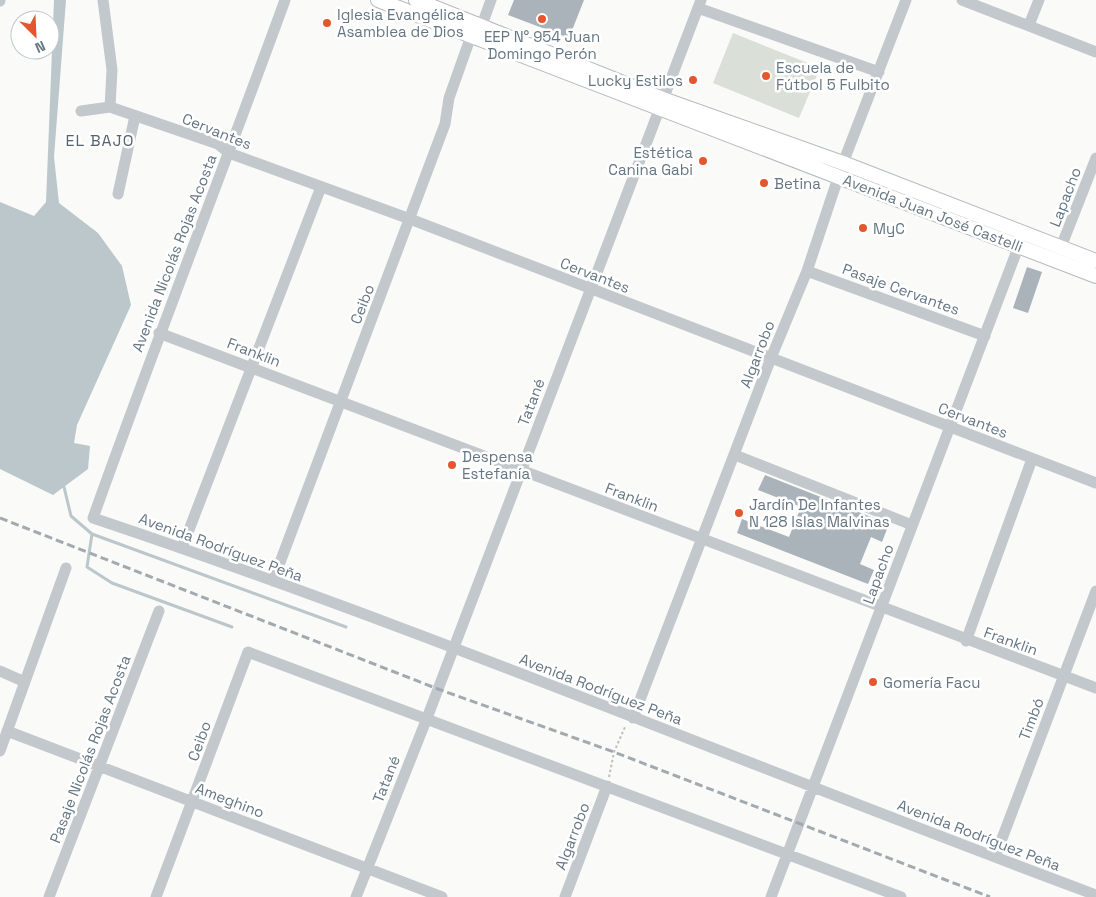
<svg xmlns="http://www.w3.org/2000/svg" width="1096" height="897" viewBox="0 0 1096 897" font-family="'Space Grotesk',sans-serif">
<rect width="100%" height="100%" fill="#fafaf8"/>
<path fill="#dadfd7" d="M 733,33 L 820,68 L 799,118 L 713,83 Z"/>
<path fill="#bbc7cb" d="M 54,0 L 66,0 L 54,157 L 59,203 L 98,233 L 122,266 L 131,305 L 77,425 L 74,443 L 90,446 L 88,469 L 53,495 L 0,469 L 0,202 L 34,216 L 46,202 Z"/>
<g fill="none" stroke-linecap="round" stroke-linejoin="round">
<path stroke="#bbc7cb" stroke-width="3" d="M 64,487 L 71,516 L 92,534 L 346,627
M 92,534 L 87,567 L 112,583 L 232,627"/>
</g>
<path fill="#aab3b9" d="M 514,0 L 584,0 L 569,38 L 508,15 Z
M 1027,267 L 1042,272 L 1028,313 L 1013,308 Z
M 765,475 L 889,524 L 882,542 L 871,537 L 860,564 L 874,570 L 868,584 L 737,533 L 742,519 L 789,537 L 801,507 L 758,490 Z"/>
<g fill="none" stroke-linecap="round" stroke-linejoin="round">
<g stroke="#b5babe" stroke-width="16">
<path id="major" d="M 378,0 L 1096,276
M 416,0 L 663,99 L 843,163 L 1096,261"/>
</g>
<path stroke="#bbbfc2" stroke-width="2" stroke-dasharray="2.5 2.5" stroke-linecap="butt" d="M 609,777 L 614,752 L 625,727"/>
<path stroke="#c3c8cc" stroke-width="11" d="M 103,0 L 112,70 L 110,107
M 285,0 C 222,173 155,344 93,518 C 431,631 761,771 1096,895
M 962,0 L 1096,52
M 0,1 L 0,0
M 698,8 L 879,72
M 482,25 L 491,0
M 1029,25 L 1039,0
M 81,111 L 110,107 L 218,144 L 229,153 L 410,219 L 1096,483
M 118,194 L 135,116
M 1061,247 L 1096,158
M 807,271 L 985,336
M 159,333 L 1096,688
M 735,455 L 912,525
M 182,548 L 321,187
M 273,581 L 445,124 L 449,98 L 471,36
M 966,641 L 1032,459
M 0,671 L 25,682
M 633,718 L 771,358 L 807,271 L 843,163 L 906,0
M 7,731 L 442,897
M 0,751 L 66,568
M 995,857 L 1096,591
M 49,897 L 159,611
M 156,897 L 248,652 L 901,897
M 356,897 L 427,718 L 701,0
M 565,897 L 607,786
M 771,897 L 1021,240"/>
<use href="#major" stroke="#fff" stroke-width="14"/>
<path stroke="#a2aab0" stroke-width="3" stroke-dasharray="8 4" stroke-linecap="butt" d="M 0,518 L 438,689 L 614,752 L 990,897"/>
</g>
<g fill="#e4572e" stroke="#fff" stroke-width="2">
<circle cx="542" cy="19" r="5"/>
<circle cx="327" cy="23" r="5"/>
<circle cx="766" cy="76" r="5"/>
<circle cx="693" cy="80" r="5"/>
<circle cx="703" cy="161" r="5"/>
<circle cx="764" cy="183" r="5"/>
<circle cx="863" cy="228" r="5"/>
<circle cx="452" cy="465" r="5"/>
<circle cx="739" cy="513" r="5"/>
<circle cx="873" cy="682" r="5"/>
</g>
<g text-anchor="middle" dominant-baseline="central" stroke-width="5" stroke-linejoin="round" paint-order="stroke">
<g font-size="15" fill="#657683" stroke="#fff" text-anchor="start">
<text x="337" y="14">Iglesia Evangélica<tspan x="337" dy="17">Asamblea de Dios</tspan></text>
<text x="542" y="36" text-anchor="middle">EEP N° 954 Juan<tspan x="542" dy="17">Domingo Perón</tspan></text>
<text x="776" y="67">Escuela de<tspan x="776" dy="17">Fútbol 5 Fulbito</tspan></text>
<text x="683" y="80" text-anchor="end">Lucky Estilos</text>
<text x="693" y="152" text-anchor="end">Estética<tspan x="693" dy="17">Canina Gabi</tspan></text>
<text x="774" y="183">Betina</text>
<text x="873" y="228">MyC</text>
<text x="462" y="456">Despensa<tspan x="462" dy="17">Estefanía</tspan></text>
<text x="749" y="504">Jardín De Infantes<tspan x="749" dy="17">N 128 Islas Malvinas</tspan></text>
<text x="883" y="682">Gomería Facu</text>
</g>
<g font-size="15" fill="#657683" stroke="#fff">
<text transform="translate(217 131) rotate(22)">Cervantes</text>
<text transform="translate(1065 197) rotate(-69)">Lapacho</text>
<text transform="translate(933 213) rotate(21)">Avenida Juan José Castelli</text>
<text transform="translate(174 253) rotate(-69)">Avenida Nicolás Rojas Acosta</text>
<text transform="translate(595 275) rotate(21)">Cervantes</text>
<text transform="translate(901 289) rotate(20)">Pasaje Cervantes</text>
<text transform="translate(362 304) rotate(-69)">Ceibo</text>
<text transform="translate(254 352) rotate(21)">Franklin</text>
<text transform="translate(757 354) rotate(-69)">Algarrobo</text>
<text transform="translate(531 402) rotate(-69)">Tatané</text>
<text transform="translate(973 420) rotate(21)">Cervantes</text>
<text transform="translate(632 497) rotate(21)">Franklin</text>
<text transform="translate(221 547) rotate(20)">Avenida Rodríguez Peña</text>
<text transform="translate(878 574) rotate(-70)">Lapacho</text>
<text transform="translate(1011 641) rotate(20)">Franklin</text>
<text transform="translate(601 689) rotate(21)">Avenida Rodríguez Peña</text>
<text transform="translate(1031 719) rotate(-69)">Timbó</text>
<text transform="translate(199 741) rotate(-70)">Ceibo</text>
<text transform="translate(90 749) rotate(-69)">Pasaje Nicolás Rojas Acosta</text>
<text transform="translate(386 779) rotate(-68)">Tatané</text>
<text transform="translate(230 800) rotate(21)">Ameghino</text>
<text transform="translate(979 835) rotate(21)">Avenida Rodríguez Peña</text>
<text transform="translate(572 836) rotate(-69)">Algarrobo</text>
</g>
<g font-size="16" letter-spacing="1" fill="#57646e" stroke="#fff">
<text x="100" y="140">EL BAJO</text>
</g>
</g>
<g transform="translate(35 35) rotate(156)"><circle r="24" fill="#ffffff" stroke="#c1c8cd"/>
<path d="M0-4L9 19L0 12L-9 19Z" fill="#e4572e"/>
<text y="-8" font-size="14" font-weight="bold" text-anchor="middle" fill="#657683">N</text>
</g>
</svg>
